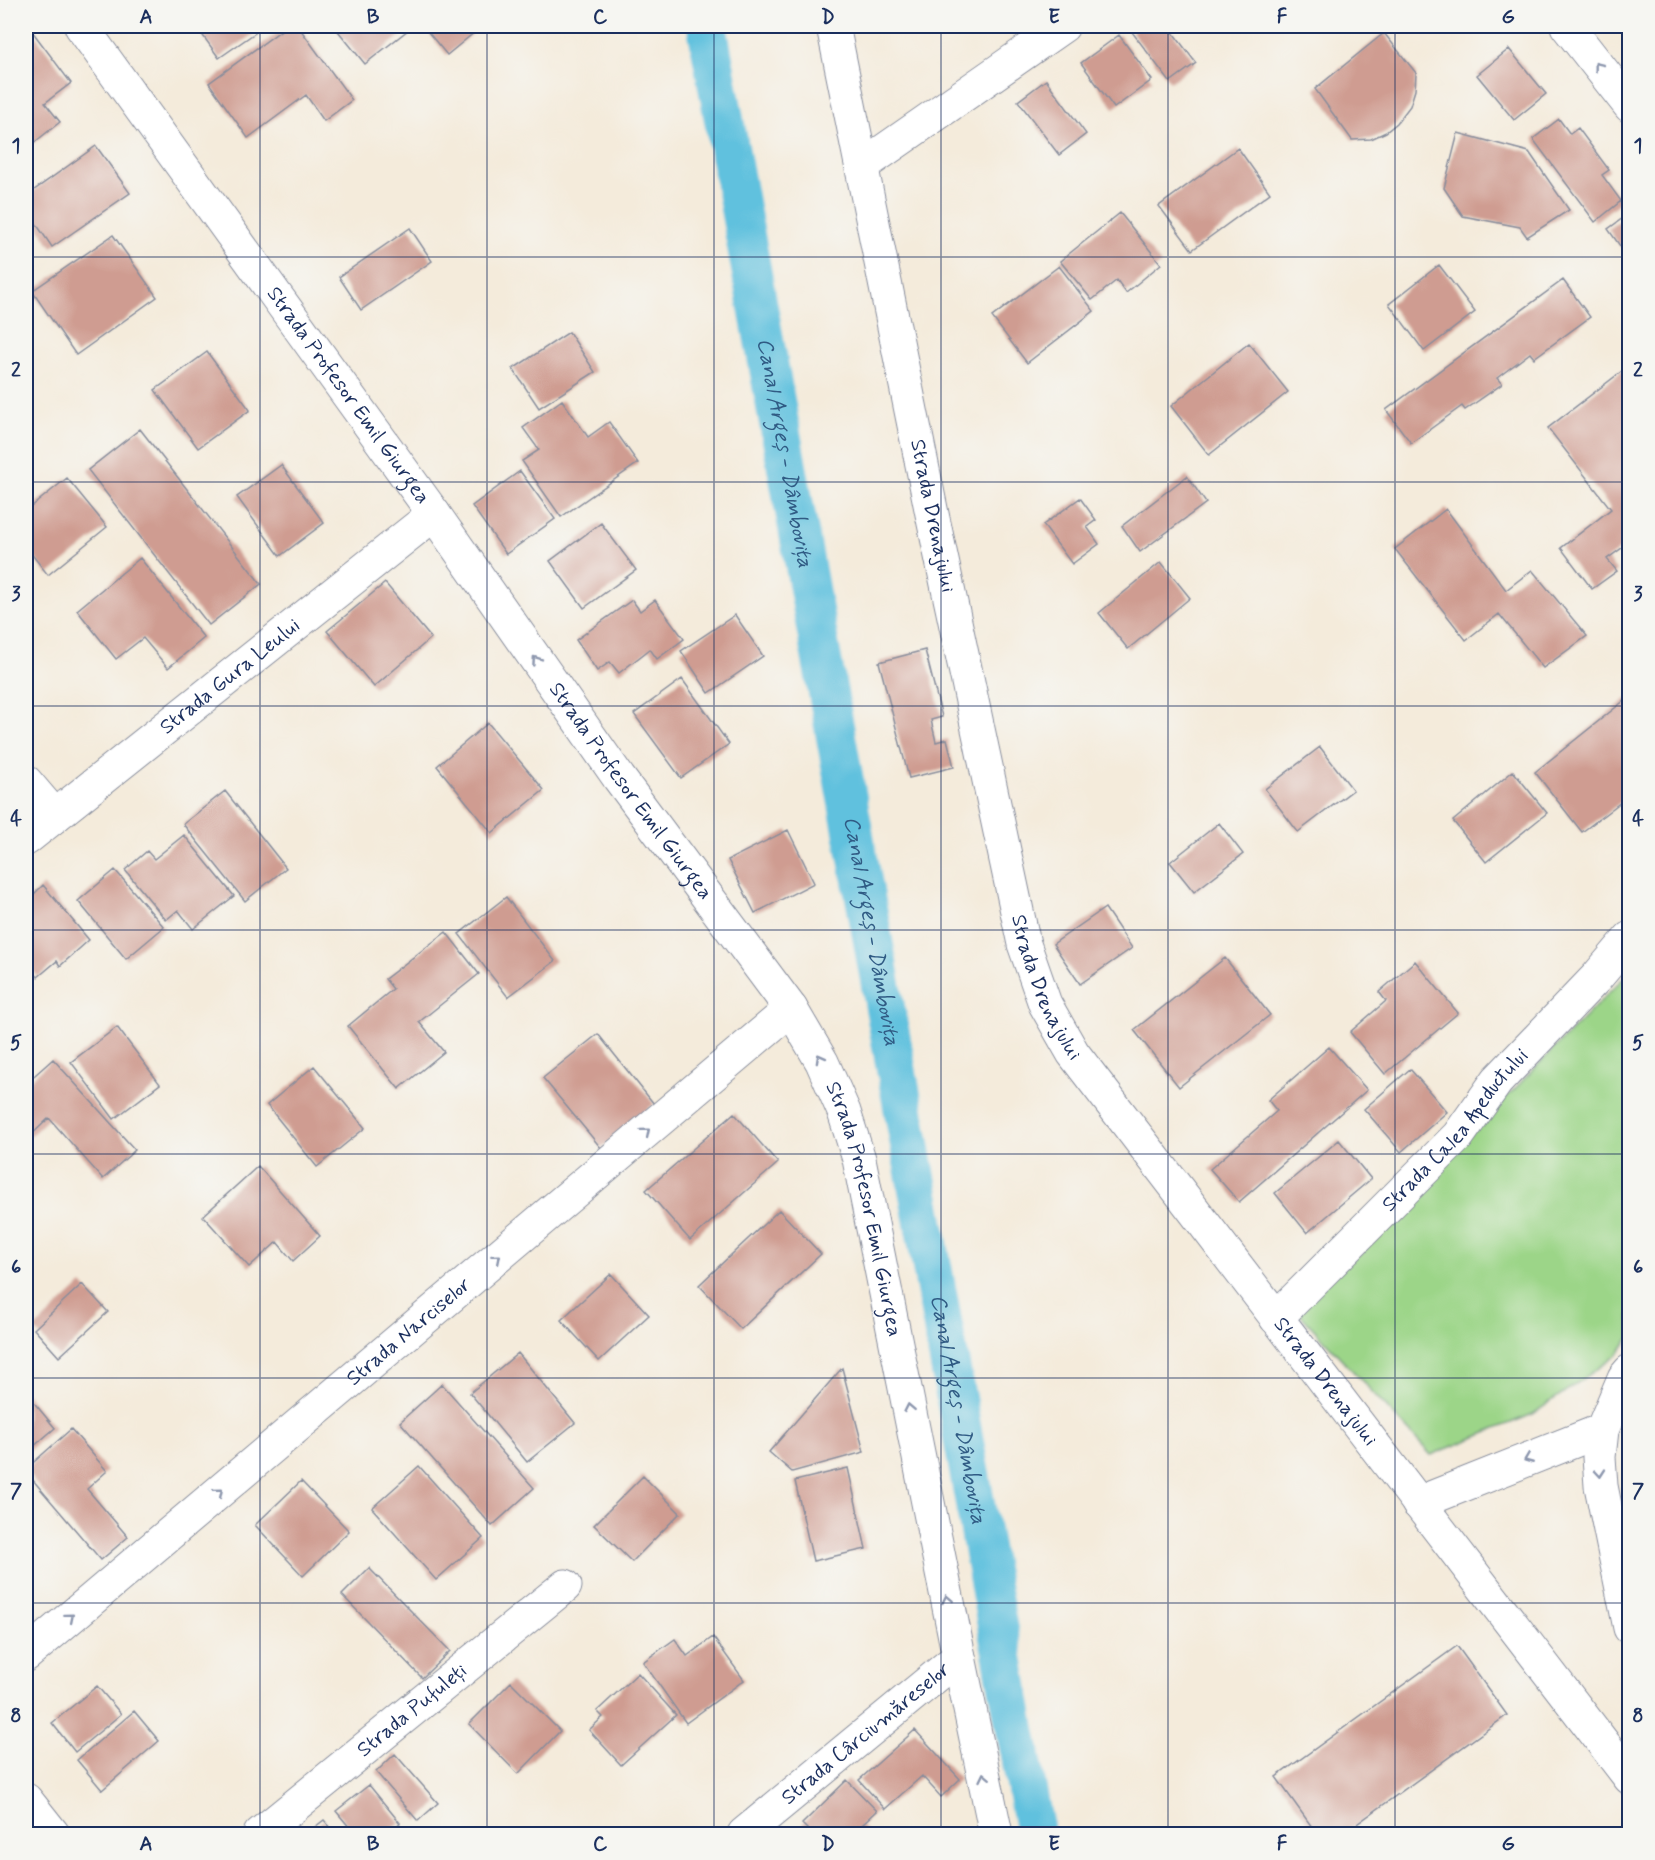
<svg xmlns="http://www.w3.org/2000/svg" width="1655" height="1860" viewBox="0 0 1655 1860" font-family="Mynerve,sans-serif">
<rect width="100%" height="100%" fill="#f6f6f2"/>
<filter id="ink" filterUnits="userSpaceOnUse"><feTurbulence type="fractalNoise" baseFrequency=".0167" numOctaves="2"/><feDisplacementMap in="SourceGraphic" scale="12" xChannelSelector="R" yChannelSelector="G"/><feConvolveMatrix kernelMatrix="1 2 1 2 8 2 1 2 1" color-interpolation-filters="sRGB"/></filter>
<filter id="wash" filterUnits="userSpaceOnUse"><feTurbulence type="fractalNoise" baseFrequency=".008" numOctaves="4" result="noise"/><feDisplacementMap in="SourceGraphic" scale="24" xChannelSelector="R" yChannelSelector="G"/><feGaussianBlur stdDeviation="1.35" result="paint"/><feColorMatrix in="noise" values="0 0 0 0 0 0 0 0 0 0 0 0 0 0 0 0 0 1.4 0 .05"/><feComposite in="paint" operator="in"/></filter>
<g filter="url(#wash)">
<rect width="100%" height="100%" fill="#f4ebdb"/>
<path fill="#9cd588" stroke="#5c8273" stroke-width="1.5" d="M 1629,972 L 1630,1338 L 1617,1355 L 1533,1414 L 1431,1455 L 1297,1311 Z"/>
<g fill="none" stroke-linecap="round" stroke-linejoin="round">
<path stroke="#60c1de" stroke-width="40" id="s1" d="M 707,26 L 1035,1834"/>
</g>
<g id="blocks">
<path fill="#cf9c91" d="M 196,26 L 265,26 L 219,58 Z
M 287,26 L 298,26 L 352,100 L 324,121 L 306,95 L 248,138 L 209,83 Z
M 334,26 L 413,26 L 365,64 Z
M 423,26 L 482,26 L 447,55 Z
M 1140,26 L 1168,26 L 1196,63 L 1170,82 L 1132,32 Z
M 29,27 L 71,83 L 45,103 L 60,122 L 26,149 L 26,30 Z
M 1384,33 L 1416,73 L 1415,90 L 1410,106 L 1397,123 L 1386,132 L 1371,139 L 1352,140 L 1315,89 Z
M 1119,35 L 1152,80 L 1114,108 L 1081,63 Z
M 1509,49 L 1546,94 L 1514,120 L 1477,75 Z
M 1046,80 L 1086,134 L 1059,155 L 1018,101 Z
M 1559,119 L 1570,134 L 1578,128 L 1609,170 L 1602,175 L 1621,201 L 1595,222 L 1533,139 Z
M 1458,133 L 1529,152 L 1569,210 L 1527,237 L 1520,227 L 1463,216 L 1444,188 Z
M 96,146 L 130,193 L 52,247 L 26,209 L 26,196 Z
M 1238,148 L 1270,193 L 1192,250 L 1159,206 Z
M 1120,213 L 1161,264 L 1126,293 L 1117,280 L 1092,300 L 1060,261 Z
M 1630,213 L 1630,260 L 1608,229 Z
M 410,228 L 432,261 L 361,310 L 339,277 Z
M 113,235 L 157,297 L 76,355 L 32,291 Z
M 1439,265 L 1475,312 L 1424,351 L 1389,304 Z
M 1059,266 L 1094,311 L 1027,363 L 992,317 Z
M 1563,280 L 1590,317 L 1534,358 L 1530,353 L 1497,378 L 1502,384 L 1465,410 L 1462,406 L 1411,443 L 1386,410 Z
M 569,332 L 595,372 L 539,408 L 513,369 Z
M 1249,343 L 1288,392 L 1209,455 L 1171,406 Z
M 207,352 L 250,410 L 198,448 L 155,390 Z
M 1630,365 L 1630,542 L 1607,559 L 1617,571 L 1592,589 L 1561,548 L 1611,509 L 1548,428 Z
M 562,400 L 588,437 L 609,422 L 638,463 L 561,517 L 522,461 L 539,450 L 523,428 Z
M 140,429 L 261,584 L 209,625 L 88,470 Z
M 281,465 L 324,523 L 280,556 L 237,497 Z
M 520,471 L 555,519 L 506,554 L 472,506 Z
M 1187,476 L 1206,503 L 1140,552 L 1122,526 Z
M 67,478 L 107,527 L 48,575 L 26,547 L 26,511 Z
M 1080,498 L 1096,520 L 1087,527 L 1099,544 L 1072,564 L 1043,525 Z
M 1446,509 L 1506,590 L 1532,570 L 1587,636 L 1543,668 L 1499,614 L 1466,640 L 1395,549 Z
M 601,523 L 636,570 L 584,608 L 550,561 Z
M 140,558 L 204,638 L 168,668 L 143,638 L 116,659 L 77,610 Z
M 1161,562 L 1190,598 L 1128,649 L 1099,613 Z
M 385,583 L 431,638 L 374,687 L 327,631 Z
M 632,600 L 640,611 L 655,600 L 684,639 L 657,659 L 650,649 L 619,673 L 610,662 L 597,671 L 576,640 Z
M 735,615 L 763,656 L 709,693 L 681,651 Z
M 925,650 L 942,717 L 931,720 L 936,742 L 947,739 L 954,767 L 909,778 L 879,662 Z
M 682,679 L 729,744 L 681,778 L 634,714 Z
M 1630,696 L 1630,795 L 1582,832 L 1535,772 Z
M 488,723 L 544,790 L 492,833 L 437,766 Z
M 1320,747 L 1353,790 L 1298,832 L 1265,789 Z
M 1513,771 L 1547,813 L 1486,862 L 1453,821 Z
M 225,791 L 286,868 L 245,901 L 183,824 Z
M 1219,823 L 1243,854 L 1194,892 L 1170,862 Z
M 788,830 L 814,883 L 755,913 L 728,860 Z
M 184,835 L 234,896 L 193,929 L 178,910 L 166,920 L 125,870 L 147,851 L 154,859 Z
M 115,870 L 164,927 L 126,959 L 78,901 Z
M 43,885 L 89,940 L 60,966 L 57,961 L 38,977 L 26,963 L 26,902 Z
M 506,897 L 555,961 L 508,997 L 459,934 Z
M 1105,908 L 1132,948 L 1080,984 L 1053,944 Z
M 446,932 L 479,974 L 419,1022 L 444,1052 L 399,1089 L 348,1026 L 393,989 L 385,979 Z
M 1225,958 L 1270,1015 L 1179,1087 L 1134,1030 Z
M 1415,961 L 1458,1013 L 1385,1074 L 1350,1032 L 1386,1001 L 1379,992 Z
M 117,1027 L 160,1084 L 114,1119 L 71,1062 Z
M 598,1034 L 654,1104 L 601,1148 L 543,1078 Z
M 1329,1047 L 1367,1090 L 1239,1202 L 1210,1169 L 1277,1111 L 1268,1100 Z
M 53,1059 L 135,1150 L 103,1179 L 49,1118 L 26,1140 L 26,1083 Z
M 314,1066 L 365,1128 L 317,1167 L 267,1105 Z
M 1410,1069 L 1447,1112 L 1401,1152 L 1364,1109 Z
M 734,1113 L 778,1163 L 690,1240 L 646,1190 Z
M 1339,1140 L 1371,1179 L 1307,1233 L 1275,1193 Z
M 258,1166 L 320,1236 L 293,1261 L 277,1242 L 249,1267 L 203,1216 Z
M 779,1210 L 821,1254 L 741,1329 L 699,1285 Z
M 611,1274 L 649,1315 L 599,1361 L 561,1320 Z
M 82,1284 L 108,1312 L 59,1357 L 34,1329 Z
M 518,1353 L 575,1423 L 527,1462 L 470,1393 Z
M 842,1368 L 864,1452 L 792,1472 L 769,1452 Z
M 442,1384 L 534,1488 L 492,1526 L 400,1422 Z
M 26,1393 L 55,1428 L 26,1453 Z
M 71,1429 L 107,1471 L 87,1489 L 128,1537 L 101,1560 L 26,1472 L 26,1469 Z
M 419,1466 L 483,1538 L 436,1580 L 372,1508 Z
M 848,1468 L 866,1549 L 813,1561 L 795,1481 Z
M 643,1476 L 680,1513 L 632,1562 L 594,1525 Z
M 301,1481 L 349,1531 L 303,1576 L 255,1525 Z
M 369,1568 L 450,1651 L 422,1678 L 342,1595 Z
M 713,1637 L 744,1680 L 686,1723 L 643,1662 L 675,1639 L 687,1656 Z
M 1457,1646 L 1507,1715 L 1343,1834 L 1317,1834 L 1276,1777 Z
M 638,1673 L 676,1715 L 621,1765 L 589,1730 L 603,1717 L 597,1711 Z
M 511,1682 L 560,1731 L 518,1774 L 469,1724 Z
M 97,1686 L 121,1714 L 75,1752 L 52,1723 Z
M 134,1711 L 159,1741 L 102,1790 L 77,1760 Z
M 915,1730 L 960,1779 L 941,1797 L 922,1776 L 885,1809 L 859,1780 Z
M 395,1754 L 438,1803 L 418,1821 L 376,1772 Z
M 847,1780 L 877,1811 L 861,1826 L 869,1834 L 812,1834 L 802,1824 Z
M 369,1785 L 400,1823 L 386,1834 L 355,1834 L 336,1811 Z
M 324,1820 L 336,1834 L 306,1834 Z"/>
</g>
</g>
<g filter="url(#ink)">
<use href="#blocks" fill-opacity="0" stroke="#888d9c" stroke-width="1.5"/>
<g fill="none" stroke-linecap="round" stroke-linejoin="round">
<g stroke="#888d9c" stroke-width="35">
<g id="minor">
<path id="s2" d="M 81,26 L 434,514 L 619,778 L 791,1009 L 822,1062 L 844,1112 L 859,1159 L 959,1657 L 996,1834"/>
<path id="s3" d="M 833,26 L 932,514 L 1024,944 L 1045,1004 L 1073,1053 L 1630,1778"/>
<path d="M 1567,26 L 1630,106"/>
<path d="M 862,166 L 1063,26"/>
<path d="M 26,782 L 55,816"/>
<path id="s4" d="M 26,839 L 434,514"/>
<path id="s5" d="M 1276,1318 L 1458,1136 L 1497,1081 L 1596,978 L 1630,938"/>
<path d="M 1630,1371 L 1624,1378 L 1602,1430 L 1599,1457 L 1601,1486 L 1630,1628"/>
<path d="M 1418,1503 L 1602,1430"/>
<path id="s6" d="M 26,1655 L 791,1009"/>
<path d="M 26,1800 L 53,1834"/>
<path id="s7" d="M 260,1834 L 565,1586"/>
<path id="s8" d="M 744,1834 L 959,1657"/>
</g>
</g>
<use href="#minor" stroke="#fff" stroke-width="33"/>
</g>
<defs><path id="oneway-chevron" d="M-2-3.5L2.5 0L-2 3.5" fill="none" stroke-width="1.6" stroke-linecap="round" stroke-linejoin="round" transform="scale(1.5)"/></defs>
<g stroke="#8d97ae">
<use href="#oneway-chevron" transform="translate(1598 66) rotate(-128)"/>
<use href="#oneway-chevron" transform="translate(536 660) rotate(-125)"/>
<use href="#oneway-chevron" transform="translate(820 1058) rotate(-119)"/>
<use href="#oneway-chevron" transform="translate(646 1132) rotate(-40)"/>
<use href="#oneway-chevron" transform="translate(497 1258) rotate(-40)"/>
<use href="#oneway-chevron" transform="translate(909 1408) rotate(-101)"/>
<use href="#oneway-chevron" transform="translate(1528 1459) rotate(158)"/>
<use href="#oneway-chevron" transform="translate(1600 1473) rotate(85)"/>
<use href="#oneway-chevron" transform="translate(219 1492) rotate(-40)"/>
<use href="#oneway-chevron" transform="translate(947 1599) rotate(-101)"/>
<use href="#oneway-chevron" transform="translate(70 1617) rotate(-40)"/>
<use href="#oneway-chevron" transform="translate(984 1777) rotate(-102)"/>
</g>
</g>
<path fill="none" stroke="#1b2f5e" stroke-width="1.5" stroke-opacity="0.55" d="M 260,26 L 260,1834M 487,26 L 487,1834M 714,26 L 714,1834M 941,26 L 941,1834M 1168,26 L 1168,1834M 1395,26 L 1395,1834M 26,257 L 1630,257M 26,482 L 1630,482M 26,706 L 1630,706M 26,930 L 1630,930M 26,1154 L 1630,1154M 26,1378 L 1630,1378M 26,1603 L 1630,1603"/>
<g text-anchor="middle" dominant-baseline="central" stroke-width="4.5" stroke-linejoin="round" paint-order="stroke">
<g font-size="21" fill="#1b2f5e" stroke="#f6f6f2">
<text stroke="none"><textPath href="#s2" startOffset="456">Strada Profesor Emil Giurgea</textPath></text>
<text stroke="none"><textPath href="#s3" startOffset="500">Strada Drenajului</textPath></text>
<text stroke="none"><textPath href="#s4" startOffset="261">Strada Gura Leului</textPath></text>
<text stroke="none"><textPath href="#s2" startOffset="942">Strada Profesor Emil Giurgea</textPath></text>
<text stroke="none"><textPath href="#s3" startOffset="986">Strada Drenajului</textPath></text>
<text stroke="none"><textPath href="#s5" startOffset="260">Strada Calea Apeductului</textPath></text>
<text stroke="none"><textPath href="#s2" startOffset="1428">Strada Profesor Emil Giurgea</textPath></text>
<text stroke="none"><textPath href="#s6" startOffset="501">Strada Narciselor</textPath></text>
<text stroke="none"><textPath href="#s3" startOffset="1472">Strada Drenajului</textPath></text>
<text stroke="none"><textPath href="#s7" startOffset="196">Strada Pufuleți</textPath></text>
<text stroke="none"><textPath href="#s8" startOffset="158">Strada Cârciumăreselor</textPath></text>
</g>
<g font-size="22" font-style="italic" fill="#305b84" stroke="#f6f6f2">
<text stroke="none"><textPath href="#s1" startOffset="434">Canal Argeș - Dâmbovița</textPath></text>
<text stroke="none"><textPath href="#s1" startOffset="920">Canal Argeș - Dâmbovița</textPath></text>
<text stroke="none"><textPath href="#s1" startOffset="1406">Canal Argeș - Dâmbovița</textPath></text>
</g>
</g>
<rect width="1655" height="1860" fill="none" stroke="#f6f6f2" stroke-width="66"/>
<rect x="33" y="33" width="1589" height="1794" fill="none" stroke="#1b2f5e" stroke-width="2"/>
<g font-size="20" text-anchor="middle" font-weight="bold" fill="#1b2f5e">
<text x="146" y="23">A</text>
<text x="373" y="23">B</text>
<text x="600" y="23">C</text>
<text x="828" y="23">D</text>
<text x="1054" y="23">E</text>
<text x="1282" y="23">F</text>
<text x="1508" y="23">G</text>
<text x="16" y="152">1</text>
<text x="1638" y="152">1</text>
<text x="16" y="376">2</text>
<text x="1638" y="376">2</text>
<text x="16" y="600">3</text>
<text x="1638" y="600">3</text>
<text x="16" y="825">4</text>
<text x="1638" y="825">4</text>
<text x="16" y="1049">5</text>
<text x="1638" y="1049">5</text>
<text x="16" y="1273">6</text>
<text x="1638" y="1273">6</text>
<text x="16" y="1497">7</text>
<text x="1638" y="1497">7</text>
<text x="16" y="1722">8</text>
<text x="1638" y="1722">8</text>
<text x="146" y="1850">A</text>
<text x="373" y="1850">B</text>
<text x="600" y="1850">C</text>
<text x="828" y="1850">D</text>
<text x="1054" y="1850">E</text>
<text x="1282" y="1850">F</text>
<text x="1508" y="1850">G</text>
</g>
</svg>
